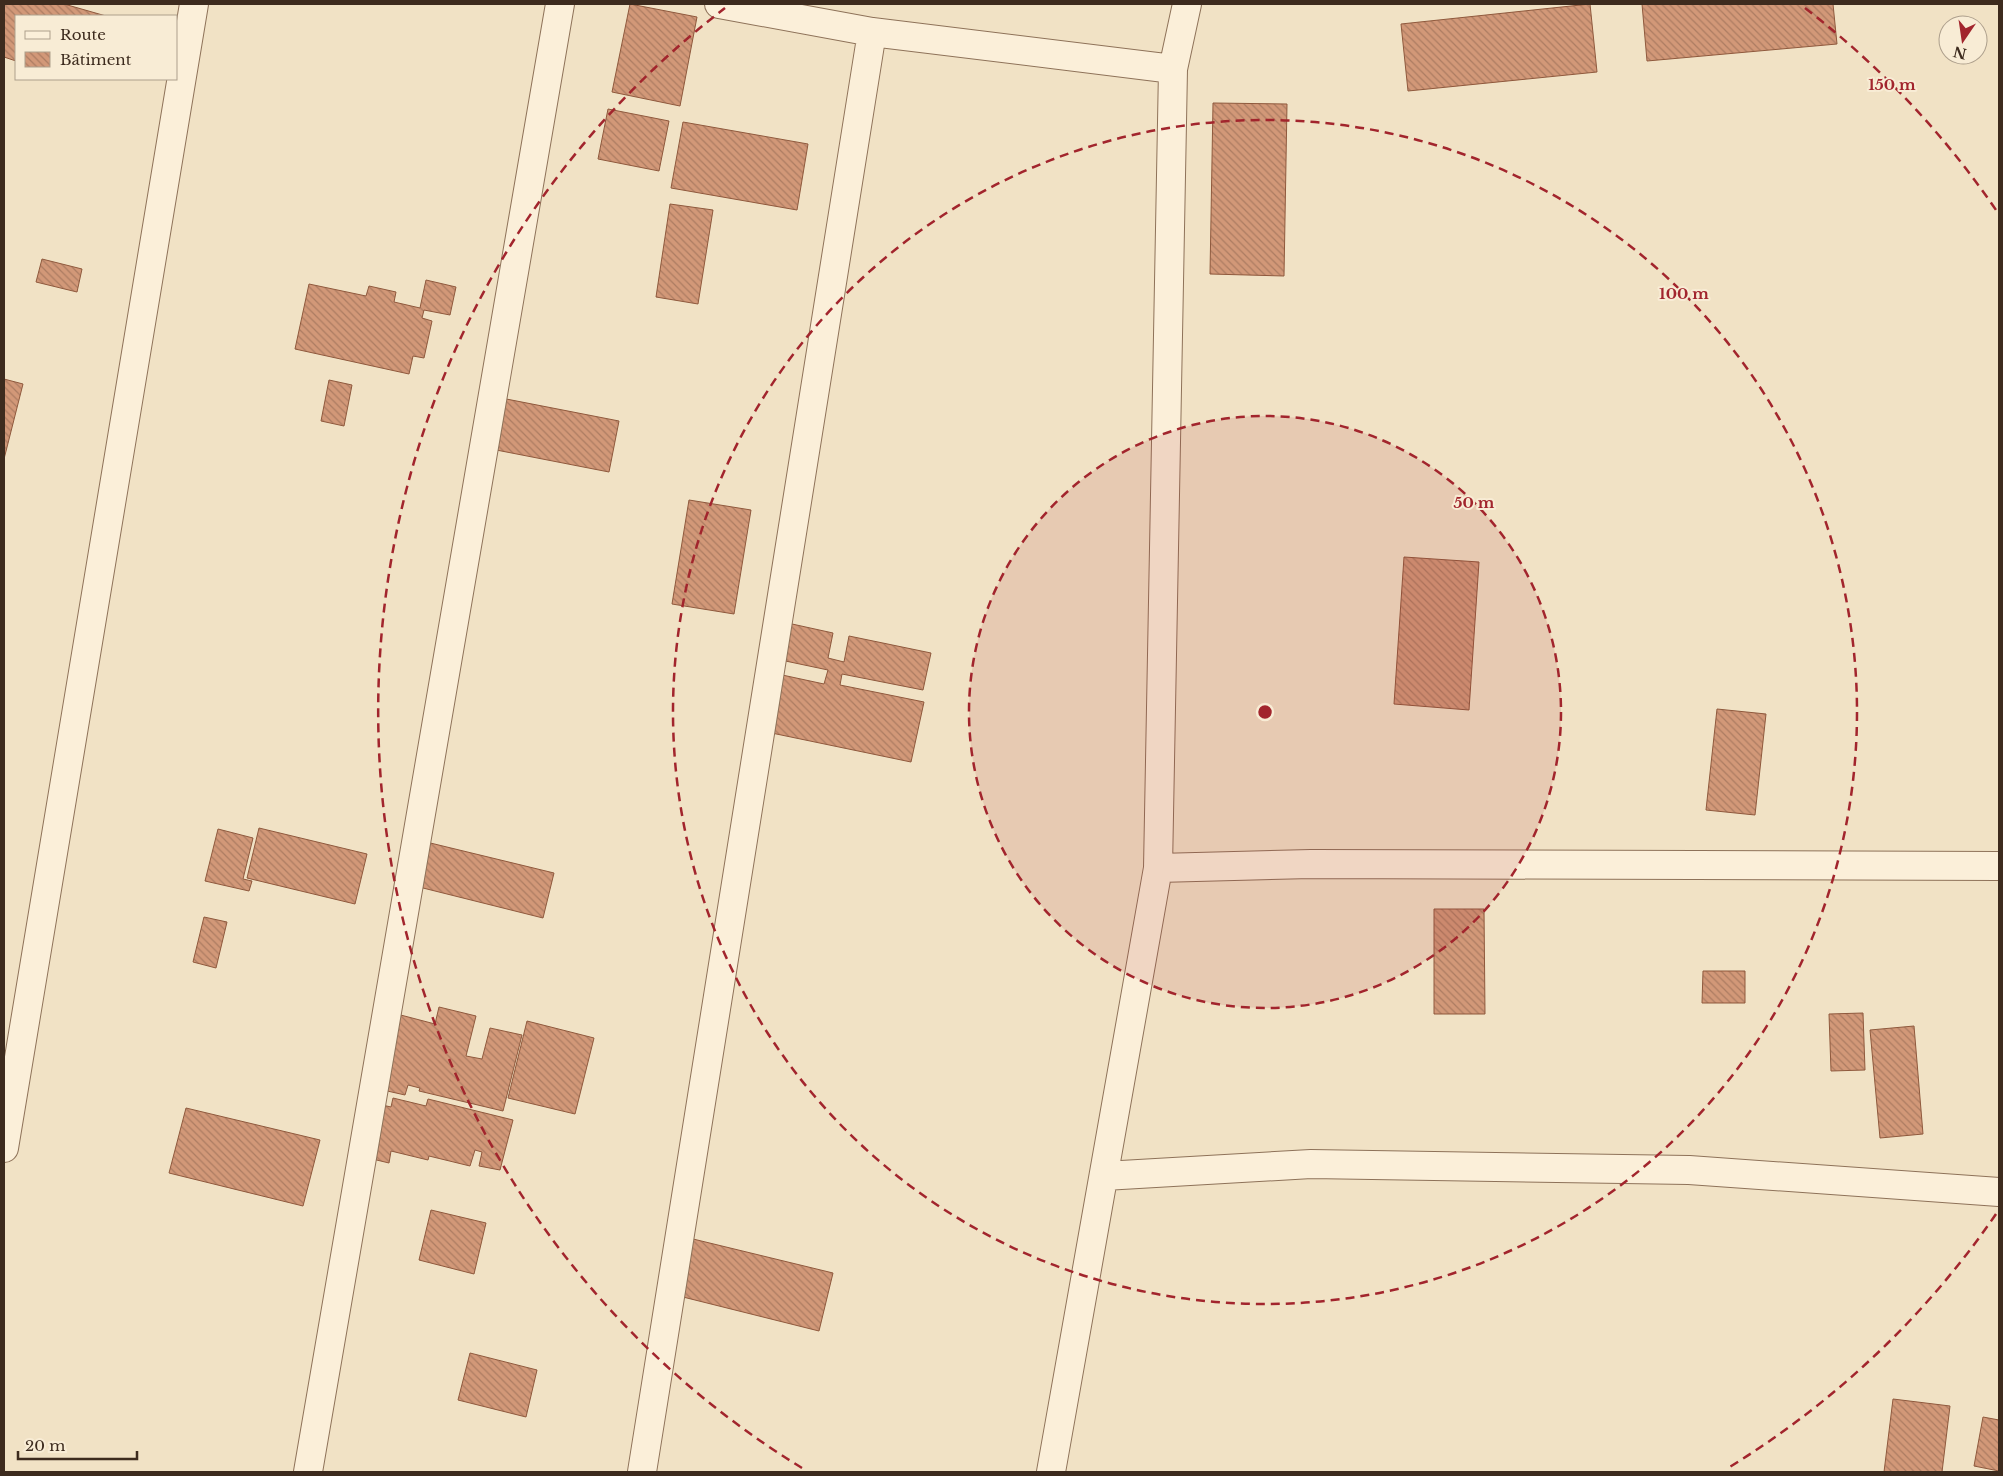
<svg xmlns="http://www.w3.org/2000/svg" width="2003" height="1476" viewBox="0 0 2003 1476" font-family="'Libre Baskerville',serif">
<defs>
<pattern id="building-back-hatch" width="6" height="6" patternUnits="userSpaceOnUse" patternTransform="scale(1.25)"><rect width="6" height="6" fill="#d29878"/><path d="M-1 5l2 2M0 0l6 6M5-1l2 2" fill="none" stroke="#ac7c62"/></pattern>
</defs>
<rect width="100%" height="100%" fill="#f1e2c5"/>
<path fill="url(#building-back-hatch)" stroke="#8f593d" d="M 4,4 L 64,4 L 106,16 L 16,16 L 16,61 L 4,57 Z
M 630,4 L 697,17 L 680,106 L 612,92 Z
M 1590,4 L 1597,72 L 1408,91 L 1401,24 Z
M 1642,4 L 1833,4 L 1837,44 L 1647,61 Z
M 1213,103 L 1287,104 L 1284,276 L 1210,274 Z
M 608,109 L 669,121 L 659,171 L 598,159 Z
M 683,122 L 808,144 L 797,210 L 671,188 Z
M 670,204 L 713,210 L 698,304 L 656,297 Z
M 42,259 L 82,269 L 77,292 L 36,282 Z
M 426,280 L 456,287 L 450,315 L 424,310 L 422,318 L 432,321 L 424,358 L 413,356 L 409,374 L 295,349 L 309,284 L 366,296 L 369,286 L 396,292 L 394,302 L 420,308 Z
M 4,379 L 23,384 L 4,459 Z
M 329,380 L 352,385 L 344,426 L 321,421 Z
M 496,397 L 619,421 L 609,472 L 486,448 Z
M 689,500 L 751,510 L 734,614 L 672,604 Z
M 1404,557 L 1479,562 L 1469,710 L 1394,704 Z
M 783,622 L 833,633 L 828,658 L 844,662 L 849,636 L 931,653 L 923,690 L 842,674 L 840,685 L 924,702 L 911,762 L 762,731 L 773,673 L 824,684 L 828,670 L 776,659 Z
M 1717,709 L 1766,714 L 1755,815 L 1706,810 Z
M 259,828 L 367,854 L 355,904 L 247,878 Z
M 218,829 L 253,838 L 243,879 L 252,881 L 249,891 L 205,881 Z
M 418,840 L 554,873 L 543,918 L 407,884 Z
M 1434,909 L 1484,909 L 1485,1014 L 1434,1014 Z
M 204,917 L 227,922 L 216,968 L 193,962 Z
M 1703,971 L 1745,971 L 1745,1003 L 1702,1003 Z
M 439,1007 L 476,1016 L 466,1056 L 482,1059 L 490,1028 L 522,1035 L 503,1111 L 419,1091 L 420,1088 L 408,1085 L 405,1095 L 374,1088 L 393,1013 L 435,1024 Z
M 1863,1013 L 1865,1070 L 1831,1071 L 1829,1014 Z
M 527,1021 L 594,1038 L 575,1114 L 508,1098 Z
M 1914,1026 L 1923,1134 L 1880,1138 L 1870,1030 Z
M 393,1098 L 426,1106 L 428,1099 L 513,1120 L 500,1170 L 479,1166 L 482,1152 L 475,1150 L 470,1166 L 429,1156 L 428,1160 L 391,1151 L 389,1163 L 356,1155 L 369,1102 L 391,1107 Z
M 186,1108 L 320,1140 L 303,1206 L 169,1173 Z
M 431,1210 L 486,1223 L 474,1274 L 419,1260 Z
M 689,1238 L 833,1273 L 819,1331 L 675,1295 Z
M 470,1353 L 537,1370 L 526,1417 L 458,1400 Z
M 1893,1399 L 1950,1406 L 1942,1472 L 1884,1472 Z
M 1983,1417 L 1999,1420 L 1999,1471 L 1974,1466 Z"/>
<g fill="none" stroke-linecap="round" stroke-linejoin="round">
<g stroke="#8e7259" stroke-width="30">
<path id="minor" d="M 719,4 L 872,32 L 1173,69
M 1158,868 L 1311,864 L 1999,866
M 4,1148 L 194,4
M 1104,1176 L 1311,1164 L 1689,1170 L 1999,1192
M 308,1472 L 560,4
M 642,1472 L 872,32
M 1051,1472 L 1158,868 L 1173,69 L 1187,4"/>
</g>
<use href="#minor" stroke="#fbefd9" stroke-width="28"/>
</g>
<circle cx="1265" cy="712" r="296" fill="#a2252d" fill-opacity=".12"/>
<g fill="none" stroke="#a2252d" stroke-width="2.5" stroke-dasharray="9 6">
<circle cx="1265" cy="712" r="296"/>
<circle cx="1265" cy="712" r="592"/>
<path d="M1996 1214A887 887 0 0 1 1728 1468M802 1468A887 887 0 0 1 725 8M1805 8A887 887 0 0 1 1996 210"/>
</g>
<circle cx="1265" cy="712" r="8" fill="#a2252d" stroke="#f8ecd5" stroke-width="2.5"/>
<g font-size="15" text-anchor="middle" font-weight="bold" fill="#a2252d" stroke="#f8ecd5" stroke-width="4" stroke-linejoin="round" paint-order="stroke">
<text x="1892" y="90">150 m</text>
<text x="1684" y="299">100 m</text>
<text x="1474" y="508">50 m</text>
</g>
<rect width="2003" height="1476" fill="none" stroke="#3d2b1e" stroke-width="10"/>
<rect x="15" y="15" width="162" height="65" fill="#f8ecd5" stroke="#ad9f8c"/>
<rect x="25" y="31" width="25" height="8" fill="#fbefd9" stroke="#ad9f8c"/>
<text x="60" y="40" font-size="15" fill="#3d2b1e">Route</text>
<rect x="25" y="52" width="25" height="15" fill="url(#building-back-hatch)" stroke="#ad9f8c"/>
<text x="60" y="65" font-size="15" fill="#3d2b1e">Bâtiment</text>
<g transform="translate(1963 40) rotate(193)"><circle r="24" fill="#f8ecd5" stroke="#ad9f8c"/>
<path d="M0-4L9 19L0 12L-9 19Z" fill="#a2252d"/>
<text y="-8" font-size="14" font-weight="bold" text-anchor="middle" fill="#3d2b1e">N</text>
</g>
<path d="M18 1451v8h119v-8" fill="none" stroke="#3d2b1e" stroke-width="2.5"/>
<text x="25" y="1451" font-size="15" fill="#3d2b1e" stroke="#f8ecd5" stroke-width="4" paint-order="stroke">20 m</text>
</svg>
